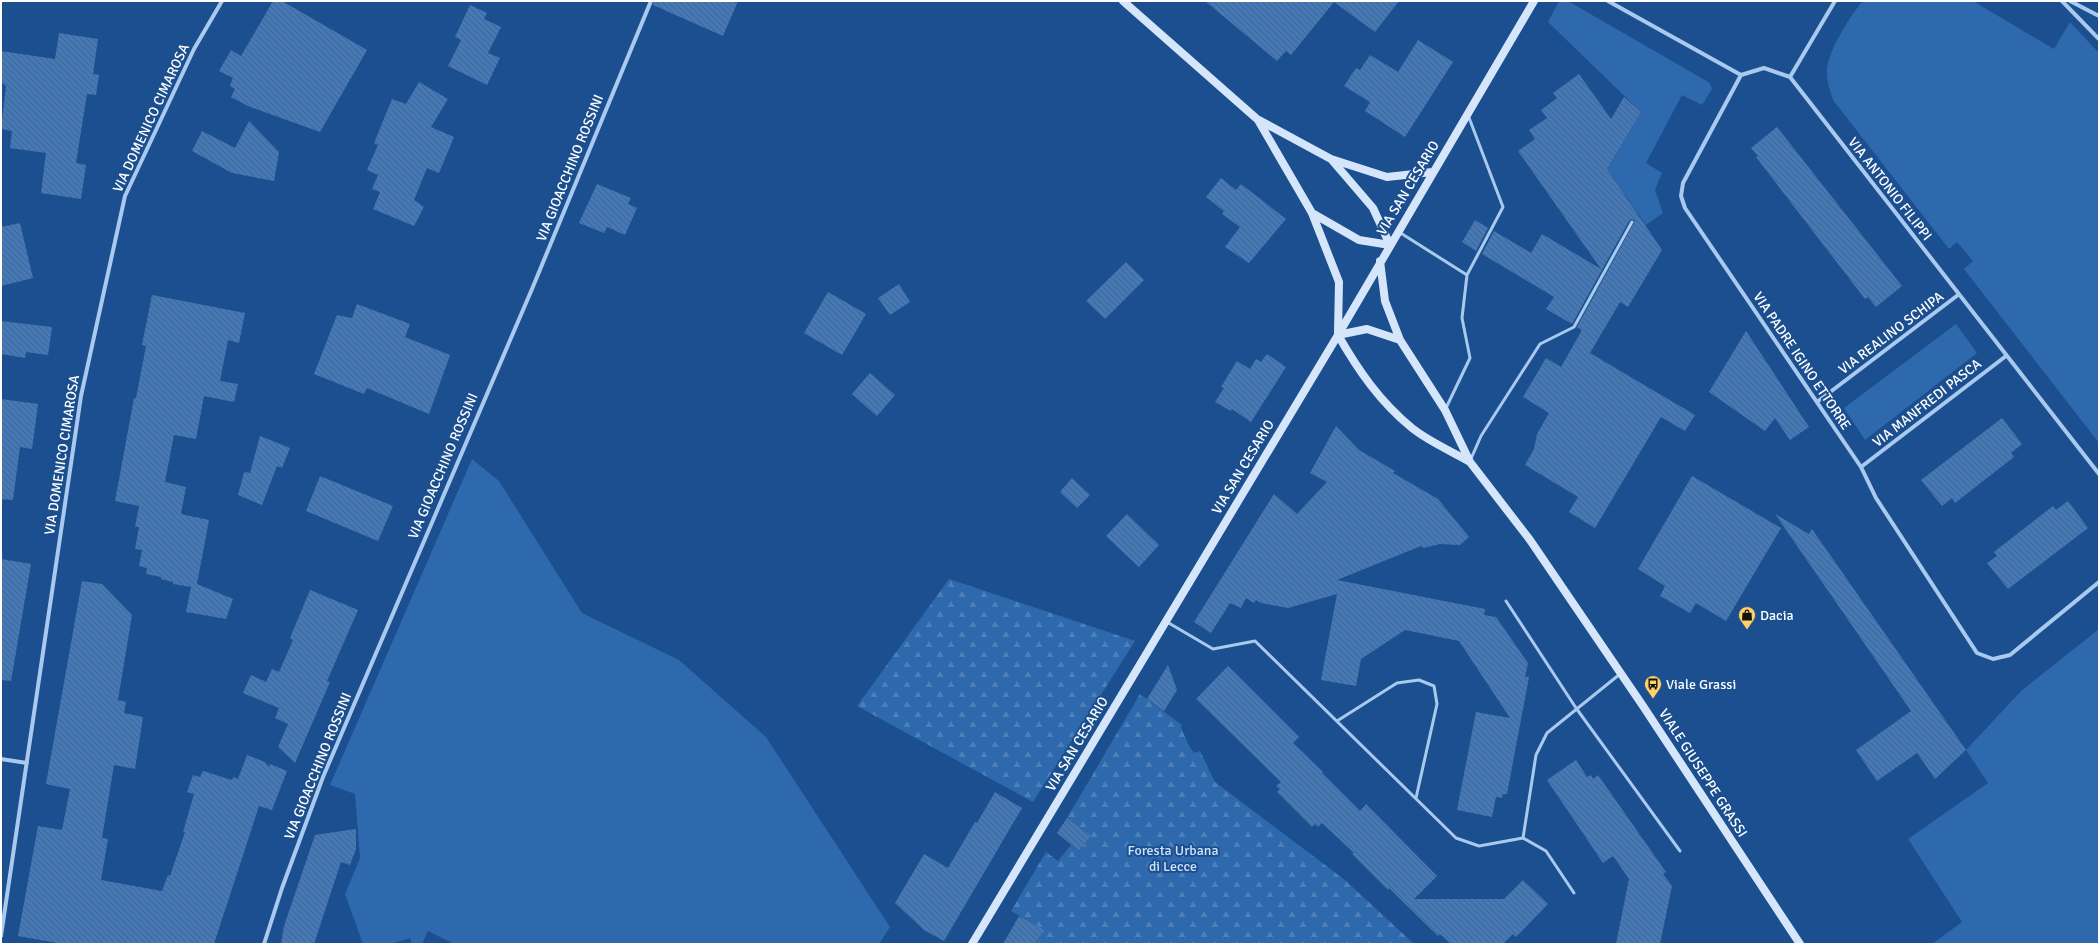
<svg xmlns="http://www.w3.org/2000/svg" width="2100" height="945" viewBox="0 0 2100 945" font-family="Signika,sans-serif">
<defs>
<pattern id="forest-firs" width="22" height="20" patternUnits="userSpaceOnUse"><rect width="22" height="20" fill="#2e69ad"/><path d="M5 1l3.5 6h-7zM16 11l3.5 6h-7z" fill="#4d80b9"/></pattern>
<pattern id="building-back-hatch" width="6" height="6" patternUnits="userSpaceOnUse"><rect width="6" height="6" fill="#4478b7"/><path d="M-1 5l2 2M0 0l6 6M5-1l2 2" fill="none" stroke="#486282"/></pattern>
</defs>
<rect width="100%" height="100%" fill="#1b4f8f"/>
<path fill="#2e69ad" d="M 1559,1 L 1568,1 L 1710,83 L 1712,89 L 1702,105 L 1682,95 L 1646,163 L 1662,173 L 1655,190 L 1663,213 L 1646,225 L 1607,169 L 1641,112 L 1548,22 Z
M 1863,1 L 1973,1 L 2054,49 L 2070,22 L 2099,53 L 2099,443 L 1964,269 L 1973,261 L 1957,242 L 1949,249 L 1833,100 C 1830,90 1826,80 1827,69 C 1828,51 1851,14 1863,1 Z
M 1956,324 L 1977,353 L 1865,440 L 1844,408 Z
M 472,459 L 499,481 L 582,613 L 679,660 L 766,737 L 890,927 L 879,944 L 454,944 L 428,931 L 422,944 L 412,944 L 410,938 L 391,944 L 363,944 L 345,894 L 360,858 L 355,794 L 330,785 Z
M 2099,629 L 2099,944 L 1932,944 L 1962,922 L 1908,839 L 1988,783 L 1966,750 L 2021,691 Z"/>
<path fill="url(#forest-firs)" d="M 949,579 L 1135,641 L 1033,802 L 857,706 Z
M 1140,694 L 1182,725 L 1181,727 L 1188,744 L 1194,753 L 1200,751 L 1215,782 L 1345,880 L 1414,944 L 1034,944 L 1045,930 L 1011,911 L 1046,852 L 1058,861 L 1071,845 L 1079,851 L 1091,836 L 1067,818 Z"/>
<path fill="url(#building-back-hatch)" d="M 273,1 L 282,1 L 367,50 L 320,132 L 248,106 L 231,97 L 235,89 L 230,86 L 233,78 L 219,71 L 231,50 L 241,56 Z
M 654,1 L 738,1 L 723,36 L 653,5 Z
M 1205,1 L 1399,1 L 1375,32 L 1334,2 L 1291,55 L 1286,51 L 1277,61 Z
M 470,5 L 487,13 L 484,19 L 501,27 L 488,53 L 500,58 L 487,85 L 448,66 L 461,40 L 455,37 Z
M 59,33 L 98,39 L 93,74 L 99,75 L 96,95 L 87,94 L 76,163 L 86,165 L 81,199 L 41,193 L 46,153 L 10,148 L 12,131 L 1,129 L 6,86 L 1,82 L 1,51 L 55,59 Z
M 1418,40 L 1453,62 L 1405,137 L 1365,111 L 1370,102 L 1344,86 L 1356,68 L 1360,70 L 1370,55 L 1398,72 Z
M 1579,74 L 1611,119 L 1624,97 L 1641,112 L 1607,169 L 1662,250 L 1628,307 L 1620,302 L 1590,353 L 1695,415 L 1685,431 L 1661,417 L 1595,528 L 1569,512 L 1578,497 L 1525,465 L 1534,449 L 1537,434 L 1549,413 L 1523,397 L 1546,358 L 1561,367 L 1582,330 L 1577,327 L 1635,221 L 1632,219 L 1629,221 L 1572,324 L 1546,309 L 1554,297 L 1482,254 L 1494,231 L 1531,253 L 1542,234 L 1601,269 L 1518,151 L 1535,139 L 1529,130 L 1547,118 L 1541,110 L 1557,98 L 1553,93 Z
M 419,82 L 448,99 L 431,127 L 454,137 L 439,173 L 427,168 L 414,200 L 424,207 L 414,226 L 373,209 L 380,192 L 372,189 L 378,175 L 367,170 L 378,145 L 374,143 L 392,99 L 406,104 Z
M 249,121 L 279,152 L 274,181 L 232,173 L 192,151 L 202,131 L 235,148 Z
M 1777,127 L 1902,286 L 1876,307 L 1868,297 L 1865,299 L 1756,157 L 1758,156 L 1751,148 Z
M 1221,178 L 1236,190 L 1241,184 L 1286,219 L 1249,263 L 1225,247 L 1240,227 L 1222,214 L 1224,211 L 1206,197 Z
M 597,184 L 631,198 L 628,204 L 637,208 L 625,235 L 607,227 L 604,233 L 579,223 Z
M 1475,220 L 1488,228 L 1476,251 L 1462,242 Z
M 20,223 L 33,278 L 1,286 L 1,227 Z
M 1126,262 L 1144,280 L 1105,319 L 1086,301 Z
M 899,284 L 910,302 L 890,315 L 878,298 Z
M 828,292 L 866,314 L 842,355 L 804,333 Z
M 152,295 L 245,313 L 239,343 L 228,340 L 220,381 L 238,384 L 234,402 L 204,396 L 196,439 L 174,435 L 165,482 L 186,487 L 181,514 L 209,520 L 197,584 L 233,599 L 226,619 L 186,612 L 191,587 L 173,584 L 173,582 L 161,579 L 161,577 L 146,574 L 147,568 L 139,566 L 142,550 L 135,549 L 139,527 L 135,527 L 139,506 L 115,501 L 134,398 L 136,398 L 146,346 L 142,345 Z
M 357,304 L 410,324 L 405,337 L 450,355 L 429,414 L 367,388 L 364,394 L 314,374 L 337,315 L 352,318 Z
M 1,321 L 52,327 L 48,355 L 26,352 L 25,358 L 1,354 Z
M 1746,331 L 1809,427 L 1790,440 L 1775,418 L 1765,431 L 1709,392 Z
M 1267,354 L 1286,367 L 1251,422 L 1232,409 L 1231,411 L 1215,402 L 1224,388 L 1221,387 L 1237,361 L 1250,369 L 1256,359 L 1261,362 Z
M 870,373 L 895,395 L 877,416 L 852,394 Z
M 1,399 L 38,404 L 32,449 L 20,447 L 13,500 L 1,499 Z
M 2002,418 L 2022,444 L 2011,453 L 2014,457 L 1955,503 L 1952,498 L 1942,506 L 1921,480 Z
M 1336,426 L 1359,450 L 1395,471 L 1393,473 L 1438,499 L 1469,537 L 1460,545 L 1440,544 L 1423,548 L 1421,546 L 1337,580 L 1485,609 L 1484,615 L 1496,617 L 1528,663 L 1525,677 L 1529,677 L 1507,794 L 1503,794 L 1502,798 L 1496,797 L 1492,817 L 1457,810 L 1476,712 L 1510,718 L 1459,641 L 1405,630 L 1361,659 L 1356,686 L 1321,680 L 1337,594 L 1288,608 L 1261,603 L 1256,600 L 1254,603 L 1246,598 L 1241,608 L 1230,603 L 1211,633 L 1194,622 L 1274,494 L 1297,514 L 1327,482 L 1310,473 Z
M 260,436 L 290,448 L 282,468 L 277,466 L 262,505 L 238,495 L 244,472 L 250,473 Z
M 320,476 L 393,506 L 378,541 L 306,511 Z
M 1692,476 L 1781,528 L 1726,621 L 1696,603 L 1690,613 L 1660,596 L 1665,586 L 1638,569 Z
M 1072,478 L 1090,495 L 1077,508 L 1060,492 Z
M 2068,501 L 2088,528 L 2008,589 L 1987,563 L 1997,556 L 1994,552 L 2053,506 L 2056,510 Z
M 1127,514 L 1159,545 L 1139,567 L 1106,536 Z
M 1775,514 L 1809,534 L 1812,529 L 1966,750 L 1935,779 L 1917,753 L 1877,781 L 1856,750 L 1911,711 Z
M 1,559 L 31,564 L 11,681 L 1,680 Z
M 82,581 L 102,584 L 132,615 L 118,700 L 126,702 L 124,713 L 143,717 L 135,769 L 114,765 L 102,838 L 108,839 L 101,880 L 162,891 L 168,875 L 170,876 L 185,832 L 183,832 L 194,794 L 187,792 L 193,775 L 200,777 L 203,771 L 232,780 L 233,777 L 238,779 L 247,755 L 265,762 L 269,767 L 270,764 L 287,771 L 272,810 L 259,806 L 214,944 L 63,944 L 18,936 L 38,826 L 62,830 L 70,789 L 46,784 Z
M 310,590 L 358,610 L 327,681 L 330,682 L 295,763 L 278,747 L 288,724 L 275,718 L 279,708 L 243,693 L 251,675 L 266,682 L 272,669 L 279,672 L 293,640 L 290,638 Z
M 1168,665 L 1177,690 L 1164,711 L 1147,699 Z
M 1228,666 L 1299,737 L 1293,743 L 1323,772 L 1322,773 L 1360,811 L 1366,804 L 1437,876 L 1414,899 L 1504,899 L 1523,880 L 1548,904 L 1516,937 L 1513,934 L 1503,944 L 1450,943 L 1440,934 L 1438,936 L 1389,888 L 1388,890 L 1352,854 L 1354,853 L 1322,823 L 1318,827 L 1315,824 L 1312,827 L 1277,792 L 1280,789 L 1276,786 L 1281,782 L 1196,699 Z
M 1576,760 L 1587,777 L 1591,775 L 1593,779 L 1598,775 L 1666,872 L 1663,874 L 1672,886 L 1660,944 L 1616,944 L 1629,879 L 1613,856 L 1603,863 L 1547,780 Z
M 995,792 L 1022,808 L 944,941 L 924,930 L 895,903 L 924,854 L 948,868 L 975,822 L 977,823 Z
M 1067,818 L 1091,836 L 1079,851 L 1057,833 Z
M 356,829 L 356,849 L 350,865 L 341,862 L 314,944 L 281,944 L 284,926 L 315,835 Z
M 1019,916 L 1045,930 L 1034,944 L 1003,944 Z"/>
<g fill="none" stroke-linecap="round" stroke-linejoin="round">
<path stroke="#a9c9ee" stroke-width="3" d="M 1399,232 L 1467,275 L 1503,207 L 1468,115
M 1446,408 L 1470,358 L 1462,318 L 1467,275
M 1470,461 L 1481,436 L 1540,344 L 1574,327 L 1632,222
M 1506,601 L 1576,708 L 1680,851
M 1167,622 L 1213,649 L 1255,641 L 1456,838 L 1479,846 L 1523,838 L 1536,755 L 1547,733 L 1620,674
M 1337,721 L 1397,683 L 1419,680 L 1434,686 L 1437,704 L 1416,798
M 1523,838 L 1546,851 L 1574,893"/>
<path stroke="#a9c9ee" stroke-width="4" d="M 1608,1 L 1741,75 L 1764,68 L 1790,77 L 2099,474
M 2062,1 L 2099,39
M 2070,1 L 2099,16
M 1741,75 L 1683,183 L 1681,196 L 1685,208 L 1861,467 L 1876,498 L 1977,653 L 1993,659 L 2010,655 L 2099,582
M 1790,77 L 1835,1
M 1817,402 L 1958,295
M 1861,467 L 2006,356
M 1,759 L 27,763
M 1,936 L 81,396 L 125,196 L 194,49 L 222,1
M 264,944 L 282,888 L 323,777 L 532,289 L 651,1"/>
<path stroke="#d6e6fa" stroke-width="8" d="M 1123,1 L 1257,119 L 1331,159 L 1387,177 L 1432,172
M 1258,120 L 1312,213 L 1339,282 L 1338,333
M 1331,159 L 1373,208 L 1390,245
M 1312,213 L 1359,240 L 1390,245
M 1380,261 L 1385,301 L 1400,340 L 1445,410 L 1470,462 L 1530,540 L 1643,706 L 1800,944
M 1338,335 C 1358,370 1380,402 1412,428 C 1428,441 1451,451 1470,462
M 1338,335 L 1367,329 L 1400,340
M 972,944 L 1338,335 L 1534,1"/>
</g>
<defs>
<g id="shop-pin" transform="scale(0.9)"><path d="M0 17L-7.5 6A9.5 9.5 0 1 1 7.5 6Z" fill="#ffd166" stroke="#1b4f8f"/><path d="M-5-2.5h2.3a2.7 3.5 0 0 1 5.4 0H5L5.5 6h-11ZM-1.5-2.5h3a1.5 2.3 0 0 0-3 0Z" fill="#111"/></g>
<g id="bus-pin" transform="scale(0.9)"><path d="M0 17L-7.5 6A9.5 9.5 0 1 1 7.5 6Z" fill="#ffd166" stroke="#1b4f8f"/><path d="M-5-6H5V4H4V6H2V4H-2V6H-4V4H-5ZM-3.5-4V0h7V-4ZM-3.5 1.2v1.5H-2V1.2ZM2 1.2v1.5H3.5V1.2Z" fill="#111"/></g>
</defs>
<g fill-rule="evenodd">
<use href="#shop-pin" x="1747" y="615"/>
<use href="#bus-pin" x="1653" y="684"/>
</g>
<g text-anchor="middle" dominant-baseline="central" stroke-width="4" stroke-linejoin="round" paint-order="stroke">
<g font-size="14" fill="#fff" stroke="#1b4f8f">
<text transform="translate(151 118) rotate(-65)">VIA DOMENICO CIMAROSA</text>
<text transform="translate(570 168) rotate(-68)">VIA GIOACCHINO ROSSINI</text>
<text transform="translate(1408 188) rotate(-59)">VIA SAN CESARIO</text>
<text transform="translate(1890 189) rotate(52)">VIA ANTONIO FILIPPI</text>
<text transform="translate(1891 333) rotate(-37)">VIA REALINO SCHIPA</text>
<text transform="translate(1802 361) rotate(56)">VIA PADRE IGINO ETTORRE</text>
<text transform="translate(1927 403) rotate(-38)">VIA MANFREDI PASCA</text>
<text transform="translate(62 455) rotate(-81)">VIA DOMENICO CIMAROSA</text>
<text transform="translate(443 466) rotate(-67)">VIA GIOACCHINO ROSSINI</text>
<text transform="translate(1243 467) rotate(-59)">VIA SAN CESARIO</text>
<text transform="translate(1077 744) rotate(-59)">VIA SAN CESARIO</text>
<text transform="translate(318 766) rotate(-68)">VIA GIOACCHINO ROSSINI</text>
<text transform="translate(1703 773) rotate(57)">VIALE GIUSEPPE GRASSI</text>
</g>
<g font-size="14" fill="#fff" stroke="#1b4f8f" text-anchor="start">
<text x="1760" y="615">Dacia</text>
<text x="1666" y="684">Viale Grassi</text>
</g>
<g font-size="14" fill="#cfe3fa" stroke="#1b4f8f">
<text x="1173" y="850">Foresta Urbana<tspan x="1173" dy="16">di Lecce</tspan></text>
</g>
</g>
<rect width="2100" height="945" fill="none" stroke="#ffffff" stroke-width="4"/>
</svg>
